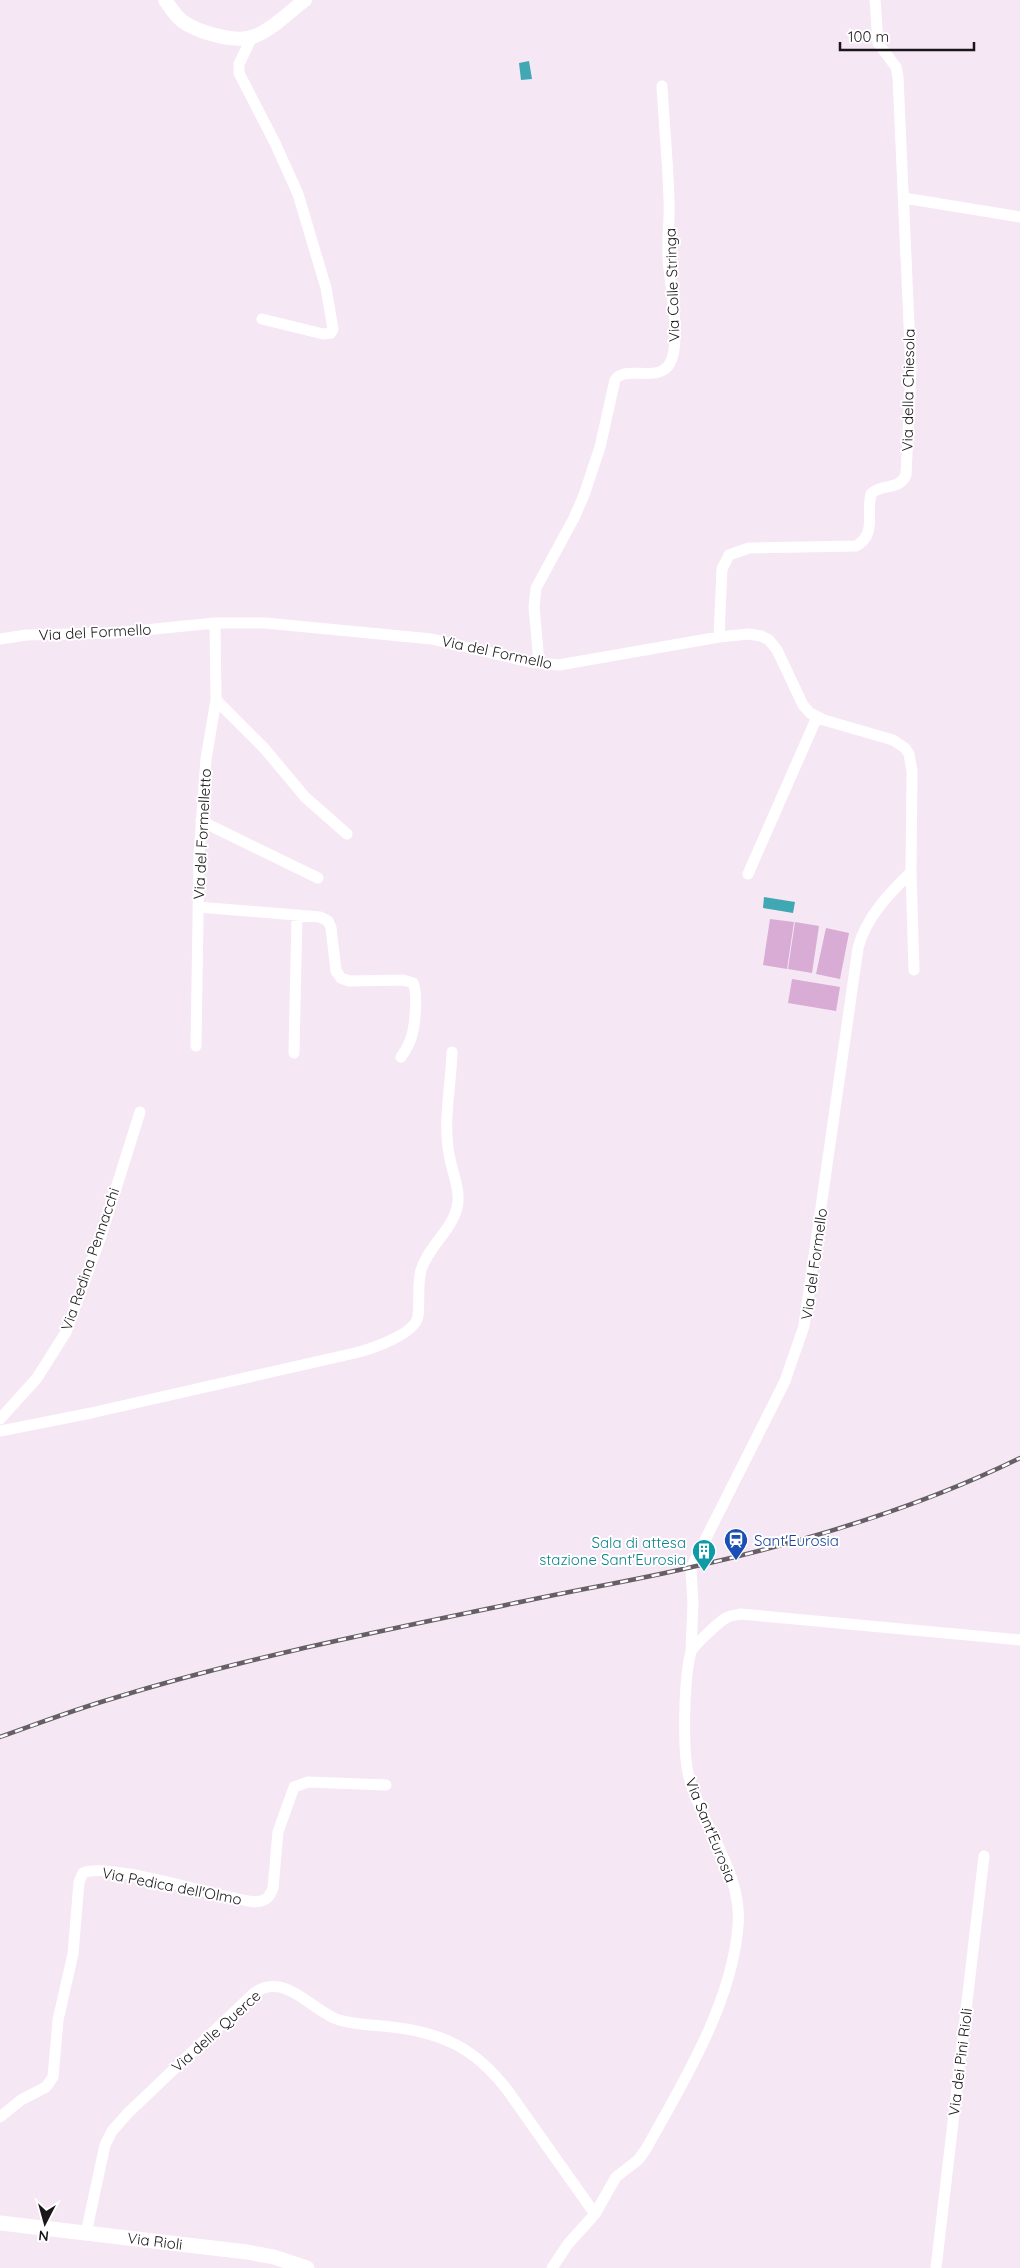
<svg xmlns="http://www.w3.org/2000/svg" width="1020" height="2268" viewBox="0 0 1020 2268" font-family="Quicksand,sans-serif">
<rect width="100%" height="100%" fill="#f5e7f4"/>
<path fill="#d8acd5" d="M 770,919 L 794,922 L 787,969 L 763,965 Z
M 795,922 L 819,926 L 812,973 L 788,969 Z
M 826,928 L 849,933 L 840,979 L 816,974 Z
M 792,979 L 840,987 L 836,1011 L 788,1003 Z"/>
<path fill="#40a8b3" d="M 529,61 L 532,79 L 521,80 L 519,63 Z
M 764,897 L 795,902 L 793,913 L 763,908 Z"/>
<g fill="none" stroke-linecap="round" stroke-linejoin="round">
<path stroke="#fff" stroke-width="11" d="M 252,37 L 239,64 L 239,73 L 275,143 L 298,194 L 326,288 L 333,329 L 331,333 L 323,334 L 262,319
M 904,198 L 1020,217
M 719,637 L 722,569 L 729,555 L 749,548 L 856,546 C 877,535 866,512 871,494 C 881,483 899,491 906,475 L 911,370 L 898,77 L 896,67 L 878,43 L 875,0
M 0,639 L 26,635 L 114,633 L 215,623 L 265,623 L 432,639 L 530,662 L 559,665 L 719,637 L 749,634 L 761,636 L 769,640 L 777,650 L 803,705 L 810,713 L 824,720 L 893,740 L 905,748 L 909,754 L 912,771 L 911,872 L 914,970
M 539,663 L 534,607 L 536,588 L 574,518 L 584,495 L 600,447 L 615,380 C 626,364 659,384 670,363 C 682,342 669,282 668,257 C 667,238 670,219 669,200 C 668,162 664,124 662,86
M 216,700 L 264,748 L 305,797 L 347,834
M 201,821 L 318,878
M 748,874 L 817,717
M 198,907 L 320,917 L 328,921 L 331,928 L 336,971 L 341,978 L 349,981 L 403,980 L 413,983 C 418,993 415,1024 412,1035 C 410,1043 406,1050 401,1057
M 196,1046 L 199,855 L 206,759 L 216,700 L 215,623
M 294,1053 L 297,915
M 0,1419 L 37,1378 L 66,1332 L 101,1236 L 140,1112
M 0,1431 L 91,1413 L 355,1353 C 371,1349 416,1334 418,1316 C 420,1301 417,1285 421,1270 C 428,1247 451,1231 457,1208 C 461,1192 453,1174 450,1159 C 442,1124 451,1088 452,1052
M 691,1650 L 693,1603 L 691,1568 L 785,1381 L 804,1326 L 858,948 C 866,917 889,894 911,872
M 0,2117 L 21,2100 L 46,2087 L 53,2077 L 58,2020 L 73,1954 L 79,1882 L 83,1873 C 106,1862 205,1893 234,1898 C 243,1900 255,1904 264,1900 C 269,1898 271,1893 273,1888 L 278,1832 L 294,1787 L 308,1782 L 386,1785
M 86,2233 L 105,2145 L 112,2131 L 128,2113 L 254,1993 C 286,1971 311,2011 339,2020 C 356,2025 375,2025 392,2027 C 444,2033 476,2049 508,2091 L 595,2214
M 552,2268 L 568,2244 L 595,2214 L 616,2177 L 638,2160 L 646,2149 C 683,2083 732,2003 738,1926 C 743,1873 702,1827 689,1777 C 682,1752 684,1676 691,1652 C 693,1646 720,1621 726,1618 C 731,1615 736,1615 741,1614 L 1020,1640
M 936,2268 L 984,1856"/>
<path stroke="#fff" stroke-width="14" d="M 165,0 C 170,7 175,15 182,21 C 197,32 237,44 255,36 C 273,29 289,12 305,0"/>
<path stroke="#fff" stroke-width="15" d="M 0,2223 L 247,2252 L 274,2257 L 307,2268"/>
<g stroke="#665f66" stroke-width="4.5">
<path id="rail" d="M 0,1737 C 37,1724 73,1710 111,1699 C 246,1657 387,1630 525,1601 C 581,1589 637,1580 692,1567 C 804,1542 916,1509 1020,1458"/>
</g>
<use href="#rail" stroke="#fff" stroke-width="2.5" stroke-dasharray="8" stroke-linecap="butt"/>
</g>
<defs>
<g id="station-pin" transform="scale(1.25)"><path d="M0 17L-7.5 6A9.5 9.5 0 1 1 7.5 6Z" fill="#1a4fb4" stroke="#fff"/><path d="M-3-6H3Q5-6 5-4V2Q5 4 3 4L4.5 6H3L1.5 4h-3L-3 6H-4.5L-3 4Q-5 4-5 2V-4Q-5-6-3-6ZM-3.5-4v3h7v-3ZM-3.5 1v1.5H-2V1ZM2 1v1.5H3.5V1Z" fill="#fff"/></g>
<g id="building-pin" transform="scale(1.25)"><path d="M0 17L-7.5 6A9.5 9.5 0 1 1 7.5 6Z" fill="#0f9aa8" stroke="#fff"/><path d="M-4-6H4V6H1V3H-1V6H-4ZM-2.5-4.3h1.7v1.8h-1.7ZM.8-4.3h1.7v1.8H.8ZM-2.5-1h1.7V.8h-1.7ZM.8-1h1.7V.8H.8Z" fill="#fff"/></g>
</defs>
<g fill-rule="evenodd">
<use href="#station-pin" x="736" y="1540"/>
<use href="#building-pin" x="704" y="1551"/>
</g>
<g text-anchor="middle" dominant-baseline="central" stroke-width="4" stroke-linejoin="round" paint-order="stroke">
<g font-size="15" fill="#1a161a" stroke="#fff">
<text transform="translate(672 285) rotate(-92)">Via Colle Stringa</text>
<text transform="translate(908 390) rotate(-89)">Via della Chiesola</text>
<text transform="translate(95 632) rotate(-3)">Via del Formello</text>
<text transform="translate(497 652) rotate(12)">Via del Formello</text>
<text transform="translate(202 834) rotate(-87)">Via del Formelletto</text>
<text transform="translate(90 1259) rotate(-71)">Via Redina Pennacchi</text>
<text transform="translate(814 1264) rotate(-82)">Via del Formello</text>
<text transform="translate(711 1830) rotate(68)">Via Sant'Eurosia</text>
<text transform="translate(172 1886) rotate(11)">Via Pedica dell'Olmo</text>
<text transform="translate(216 2031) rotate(-42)">Via delle Querce</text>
<text transform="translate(960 2062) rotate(-83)">Via dei Pini Rioli</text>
<text transform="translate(155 2241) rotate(7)">Via Rioli</text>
</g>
<g font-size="15" fill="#164399" stroke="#fff" text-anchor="start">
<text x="754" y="1540">Sant'Eurosia</text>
</g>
<g font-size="15" fill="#0d838f" stroke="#fff" text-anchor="end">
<text x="686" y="1542">Sala di attesa<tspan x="686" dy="17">stazione Sant'Eurosia</tspan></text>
</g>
</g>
<g transform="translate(45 2223) rotate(186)" stroke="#ffffff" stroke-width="4" paint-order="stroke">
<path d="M0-4L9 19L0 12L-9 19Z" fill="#1a161a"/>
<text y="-8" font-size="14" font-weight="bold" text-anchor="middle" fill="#1a161a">N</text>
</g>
<path d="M840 42v8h134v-8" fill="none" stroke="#1a161a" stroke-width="2.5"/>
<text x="848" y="42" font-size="15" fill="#1a161a" stroke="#ffffff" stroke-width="4" paint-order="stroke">100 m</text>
</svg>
